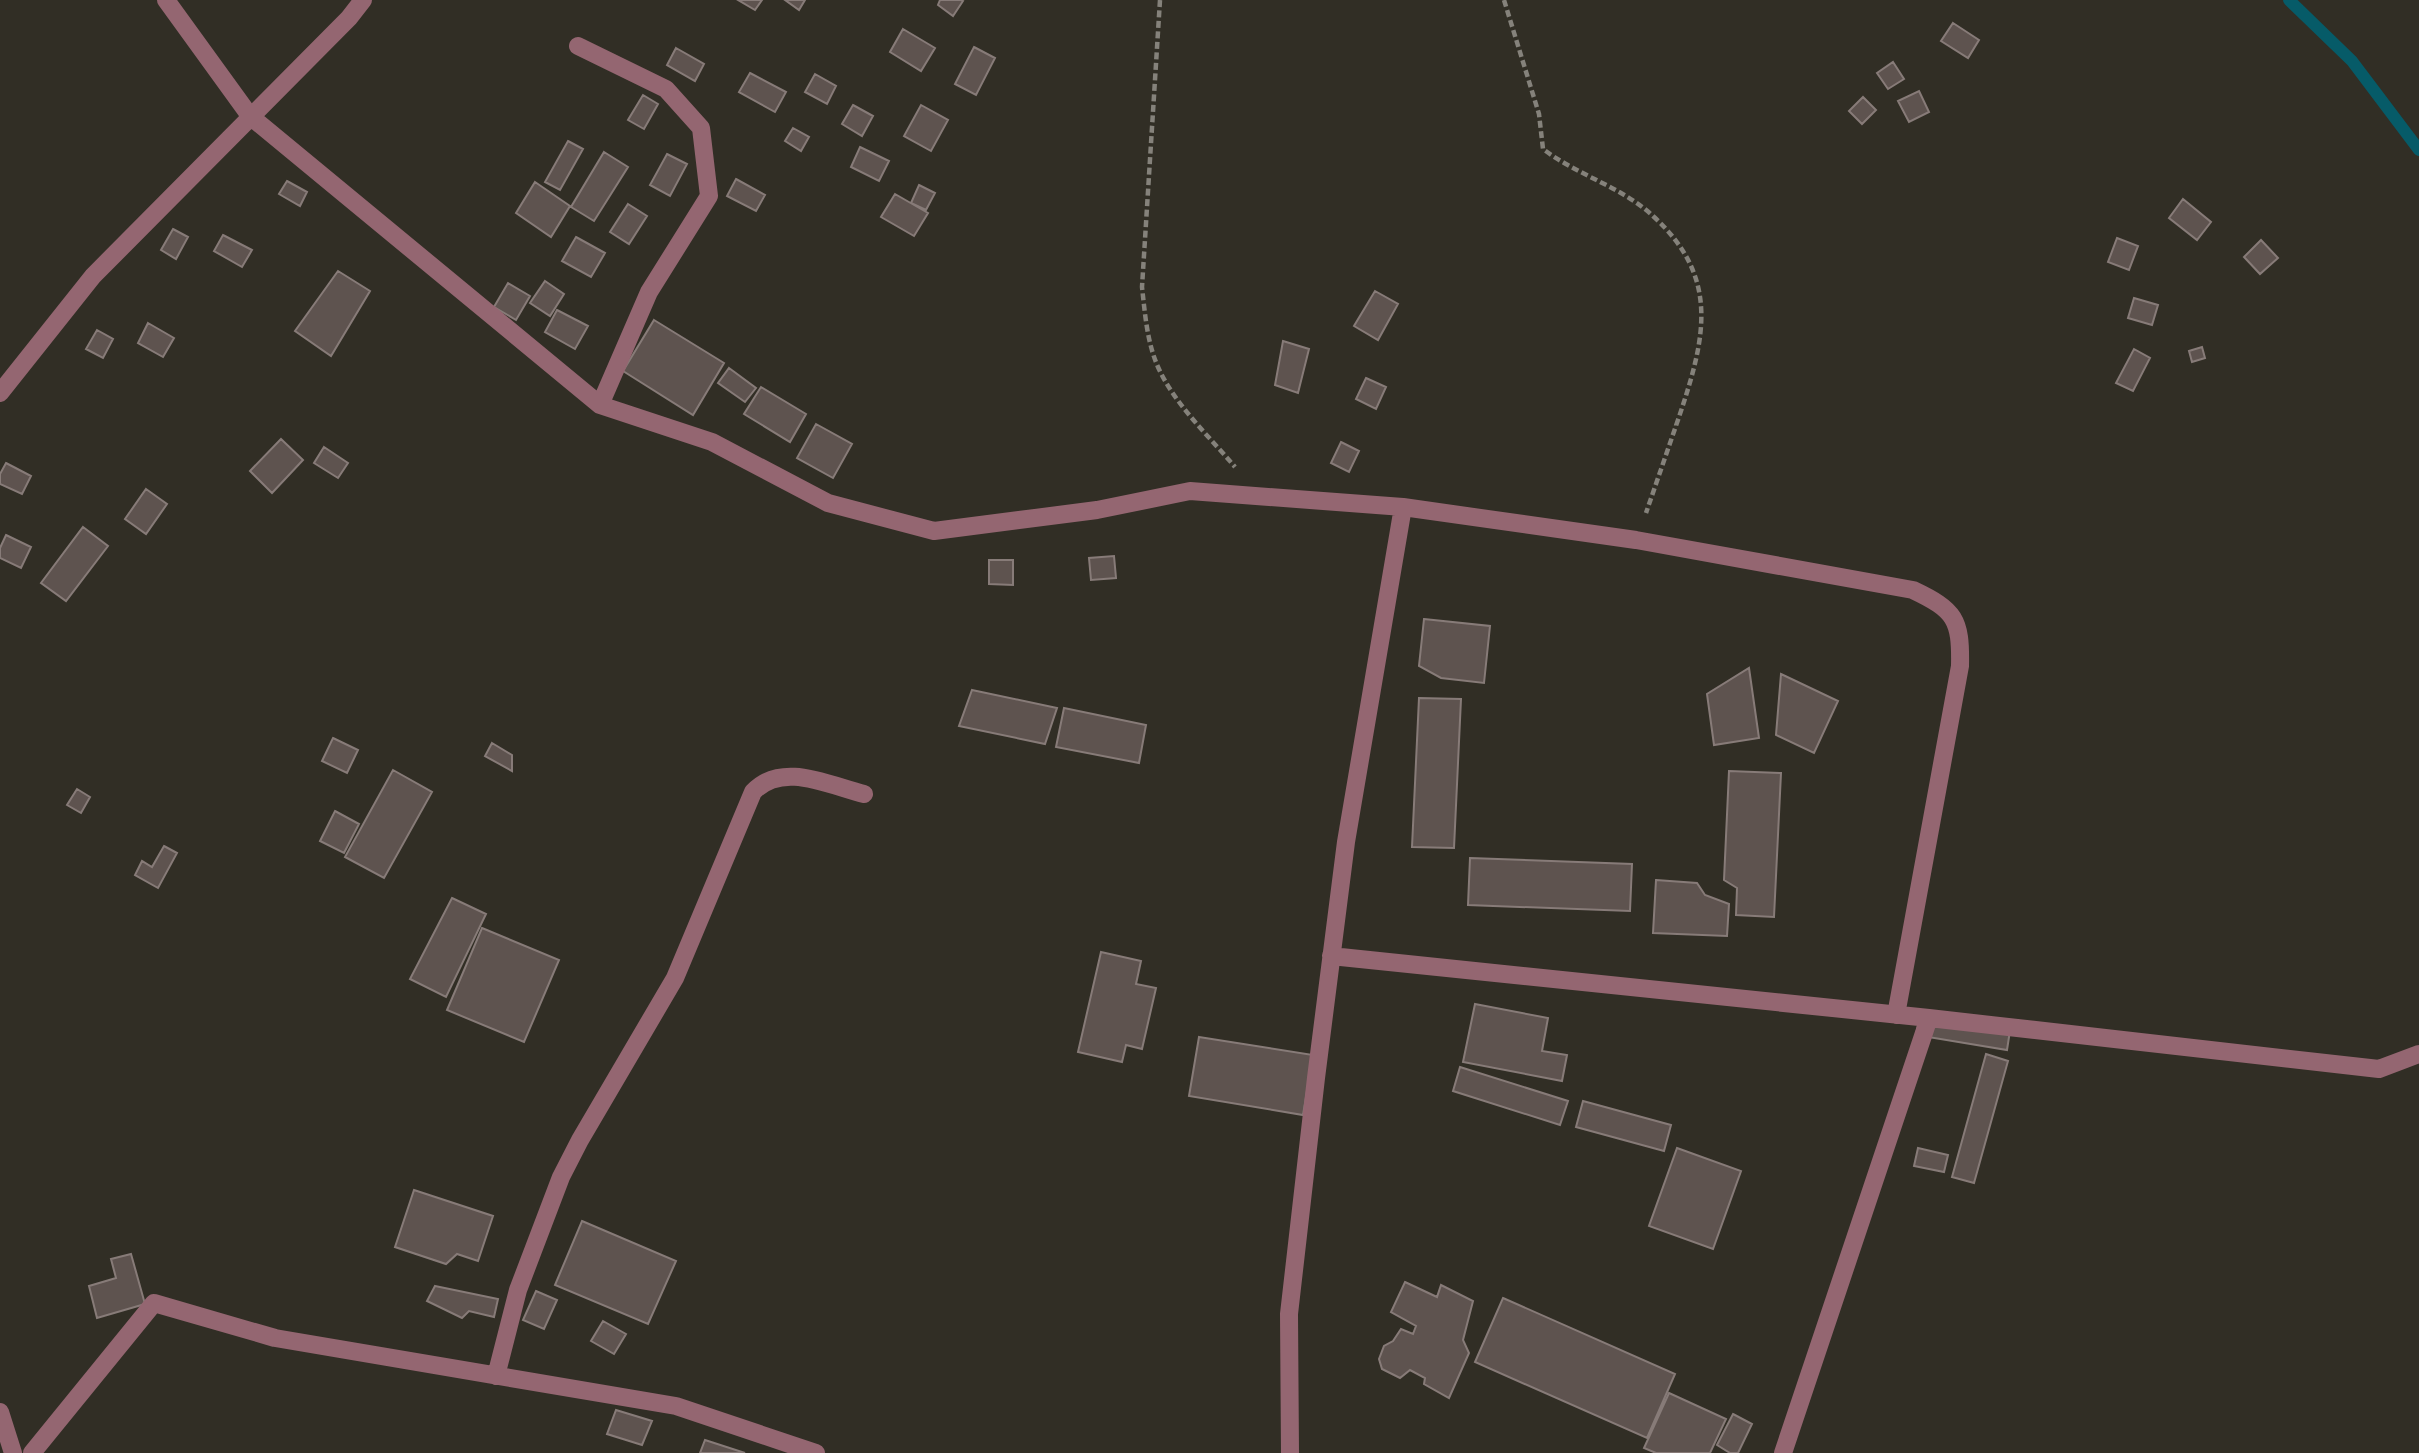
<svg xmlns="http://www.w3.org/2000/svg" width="2419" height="1453" viewBox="0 0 2419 1453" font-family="'Open Sans',sans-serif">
<rect width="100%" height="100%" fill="#312e25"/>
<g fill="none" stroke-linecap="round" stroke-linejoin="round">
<path stroke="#065b68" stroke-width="12" d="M 2289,0 L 2352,61 L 2419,150"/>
</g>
<path fill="#5e534f" stroke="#877b78" stroke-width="2" d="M 738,0 L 762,0 L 755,10 Z
M 785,0 L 805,0 L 799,10 Z
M 940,0 L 961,0 L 963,1 L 953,16 L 938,5 Z
M 1953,23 L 1979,40 L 1968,58 L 1941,41 Z
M 903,29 L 935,48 L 921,71 L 890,52 Z
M 974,47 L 995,58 L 976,95 L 955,84 Z
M 676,48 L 704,64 L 695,81 L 667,65 Z
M 1893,62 L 1904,79 L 1888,89 L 1877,73 Z
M 750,73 L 786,92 L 775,112 L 739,92 Z
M 815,74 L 836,86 L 827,104 L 805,92 Z
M 1919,91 L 1929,112 L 1909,122 L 1898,101 Z
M 643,95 L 658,104 L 644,129 L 628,120 Z
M 1863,97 L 1876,110 L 1862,124 L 1849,111 Z
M 853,105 L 873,116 L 862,136 L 842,124 Z
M 921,105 L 948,120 L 931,151 L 904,136 Z
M 793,128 L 809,137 L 801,151 L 785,141 Z
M 568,141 L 583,149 L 560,190 L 545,182 Z
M 860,147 L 889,161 L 879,181 L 851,167 Z
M 604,152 L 628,167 L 594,221 L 571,207 Z
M 667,154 L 687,164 L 670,196 L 650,185 Z
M 736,179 L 765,195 L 756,211 L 727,196 Z
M 287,181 L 307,192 L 300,206 L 279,194 Z
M 535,182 L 570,206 L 551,237 L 516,213 Z
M 919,185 L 935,193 L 926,210 L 911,203 Z
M 895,194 L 928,213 L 914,236 L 881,217 Z
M 2183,199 L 2211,222 L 2197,240 L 2169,218 Z
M 628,204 L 647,216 L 629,244 L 610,232 Z
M 173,229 L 188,237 L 176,259 L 161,250 Z
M 223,235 L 252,250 L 242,267 L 214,251 Z
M 576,237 L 605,253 L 591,277 L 562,261 Z
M 2117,238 L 2138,246 L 2129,270 L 2108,262 Z
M 2261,240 L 2278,258 L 2260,274 L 2244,257 Z
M 338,271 L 370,291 L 331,356 L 295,331 Z
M 545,281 L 564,294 L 550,316 L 530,303 Z
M 508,283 L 530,296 L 516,320 L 494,307 Z
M 1375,291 L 1398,304 L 1378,340 L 1354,326 Z
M 2134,298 L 2158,305 L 2152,325 L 2128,318 Z
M 557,310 L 588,326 L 575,349 L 545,332 Z
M 654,320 L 724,363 L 693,415 L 623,371 Z
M 148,323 L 174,338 L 163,357 L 138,343 Z
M 97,330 L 113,339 L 103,358 L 86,349 Z
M 1283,341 L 1309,349 L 1298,393 L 1275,385 Z
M 2202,347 L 2205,358 L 2192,362 L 2189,351 Z
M 2134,349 L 2150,358 L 2133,391 L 2116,383 Z
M 729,368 L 756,388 L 745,402 L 718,383 Z
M 1366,378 L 1386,387 L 1376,409 L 1356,399 Z
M 761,387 L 806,414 L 790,442 L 744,414 Z
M 816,424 L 852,444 L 833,478 L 797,458 Z
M 281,439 L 303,460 L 272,493 L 250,471 Z
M 1341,442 L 1359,451 L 1349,472 L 1331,463 Z
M 324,447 L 348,463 L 338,478 L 314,463 Z
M 6,463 L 31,476 L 22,494 L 0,484 L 0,474 Z
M 146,489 L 167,504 L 146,534 L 125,519 Z
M 83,527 L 108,546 L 66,601 L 41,583 Z
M 6,535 L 31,547 L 21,568 L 0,558 L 0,548 Z
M 1114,556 L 1116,578 L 1091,580 L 1089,558 Z
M 989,560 L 1013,560 L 1013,585 L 989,584 Z
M 1424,619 L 1490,626 L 1484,683 L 1441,678 L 1419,666 Z
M 1749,668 L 1759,738 L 1714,745 L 1707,694 Z
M 1781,674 L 1838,701 L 1814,753 L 1776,735 Z
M 972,690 L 1057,708 L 1045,744 L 959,726 Z
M 1419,698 L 1461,699 L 1454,848 L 1412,847 Z
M 1064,708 L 1146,725 L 1139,763 L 1056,747 Z
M 333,738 L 358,750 L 347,773 L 322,761 Z
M 492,743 L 512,755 L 512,771 L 485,756 Z
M 393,770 L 432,792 L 384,878 L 345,857 Z
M 1729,771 L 1781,773 L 1774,917 L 1736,915 L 1737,888 L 1724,880 Z
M 77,789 L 90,797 L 81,813 L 67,805 Z
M 335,811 L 359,824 L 344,853 L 320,841 Z
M 164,846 L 177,853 L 158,888 L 135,875 L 142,861 L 152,867 Z
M 1470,858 L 1632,864 L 1630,911 L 1468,905 Z
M 1656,880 L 1697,883 L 1705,895 L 1729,904 L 1727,936 L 1653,933 Z
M 452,898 L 486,914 L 446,997 L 410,979 Z
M 482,928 L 559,960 L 524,1042 L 447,1010 Z
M 1101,952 L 1141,961 L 1136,984 L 1156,988 L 1142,1049 L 1126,1045 L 1122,1062 L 1078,1052 Z
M 1475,1004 L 1548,1018 L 1542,1051 L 1567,1055 L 1562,1081 L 1463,1062 Z
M 1921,1010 L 2011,1024 L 2007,1050 L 1916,1035 Z
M 1199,1037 L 1313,1055 L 1303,1115 L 1189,1096 Z
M 1986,1054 L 2008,1061 L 1974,1183 L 1952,1177 Z
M 1460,1067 L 1568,1101 L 1560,1125 L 1453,1091 Z
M 1583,1101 L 1671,1125 L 1664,1151 L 1576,1127 Z
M 1677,1148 L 1741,1171 L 1713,1249 L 1649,1226 Z
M 1918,1148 L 1948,1155 L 1944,1172 L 1914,1166 Z
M 414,1190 L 493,1216 L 478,1261 L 457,1254 L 446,1264 L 395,1247 Z
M 582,1221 L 676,1261 L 648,1324 L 555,1285 Z
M 131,1254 L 145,1304 L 97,1318 L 89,1286 L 116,1278 L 111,1259 Z
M 1405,1282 L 1437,1297 L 1441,1285 L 1473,1301 L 1463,1340 L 1469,1353 L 1449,1398 L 1424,1384 L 1425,1378 L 1410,1370 L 1400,1378 L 1382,1369 L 1379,1359 L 1384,1346 L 1393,1341 L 1401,1329 L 1413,1334 L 1416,1326 L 1391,1312 Z
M 435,1286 L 498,1299 L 494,1317 L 469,1311 L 462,1318 L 427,1301 Z
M 536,1291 L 557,1300 L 544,1329 L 523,1320 Z
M 1503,1298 L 1675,1374 L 1647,1438 L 1475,1362 Z
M 603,1321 L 626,1334 L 614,1354 L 591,1341 Z
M 1669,1393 L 1726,1419 L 1710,1453 L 1656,1453 L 1644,1448 Z
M 616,1410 L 652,1421 L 642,1445 L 607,1434 Z
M 1733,1414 L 1752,1424 L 1738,1453 L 1730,1453 L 1717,1445 Z
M 705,1440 L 745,1453 L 700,1453 Z"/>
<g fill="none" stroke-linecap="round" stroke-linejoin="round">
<path stroke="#85827b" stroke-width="4.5" stroke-dasharray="7 3.5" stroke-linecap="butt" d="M 1160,0 L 1142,287 C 1145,314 1147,342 1158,367 C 1175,405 1209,436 1235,467
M 1504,0 L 1539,114 L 1543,149 C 1577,175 1622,187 1653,216 C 1721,278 1705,339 1679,417 C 1668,449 1657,481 1646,513"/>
<path stroke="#946671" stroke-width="18" d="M 166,0 L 250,116 L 600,405 L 712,442 L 828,503 L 934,531 L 1097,510 L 1190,491 L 1403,507 L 1636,540 L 1913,590 C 1955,610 1961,619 1960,666 L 1896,1015
M 578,46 L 666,89 L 701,128 L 709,196 L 649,292 L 600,405
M 0,393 L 93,276 L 349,18 L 363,0
M 1331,956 L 1929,1018 L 2379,1069 L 2419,1054
M 496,1376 L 518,1290 L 561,1177 L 580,1140 L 675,978 L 753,792 C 782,761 828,785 864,794
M 0,1412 L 13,1453
M 32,1453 L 154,1303 L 275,1338 L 676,1406 L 816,1453
M 1290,1453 L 1289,1314 L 1316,1078 L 1346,842 L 1403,507
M 1783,1453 L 1929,1018"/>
</g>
</svg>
